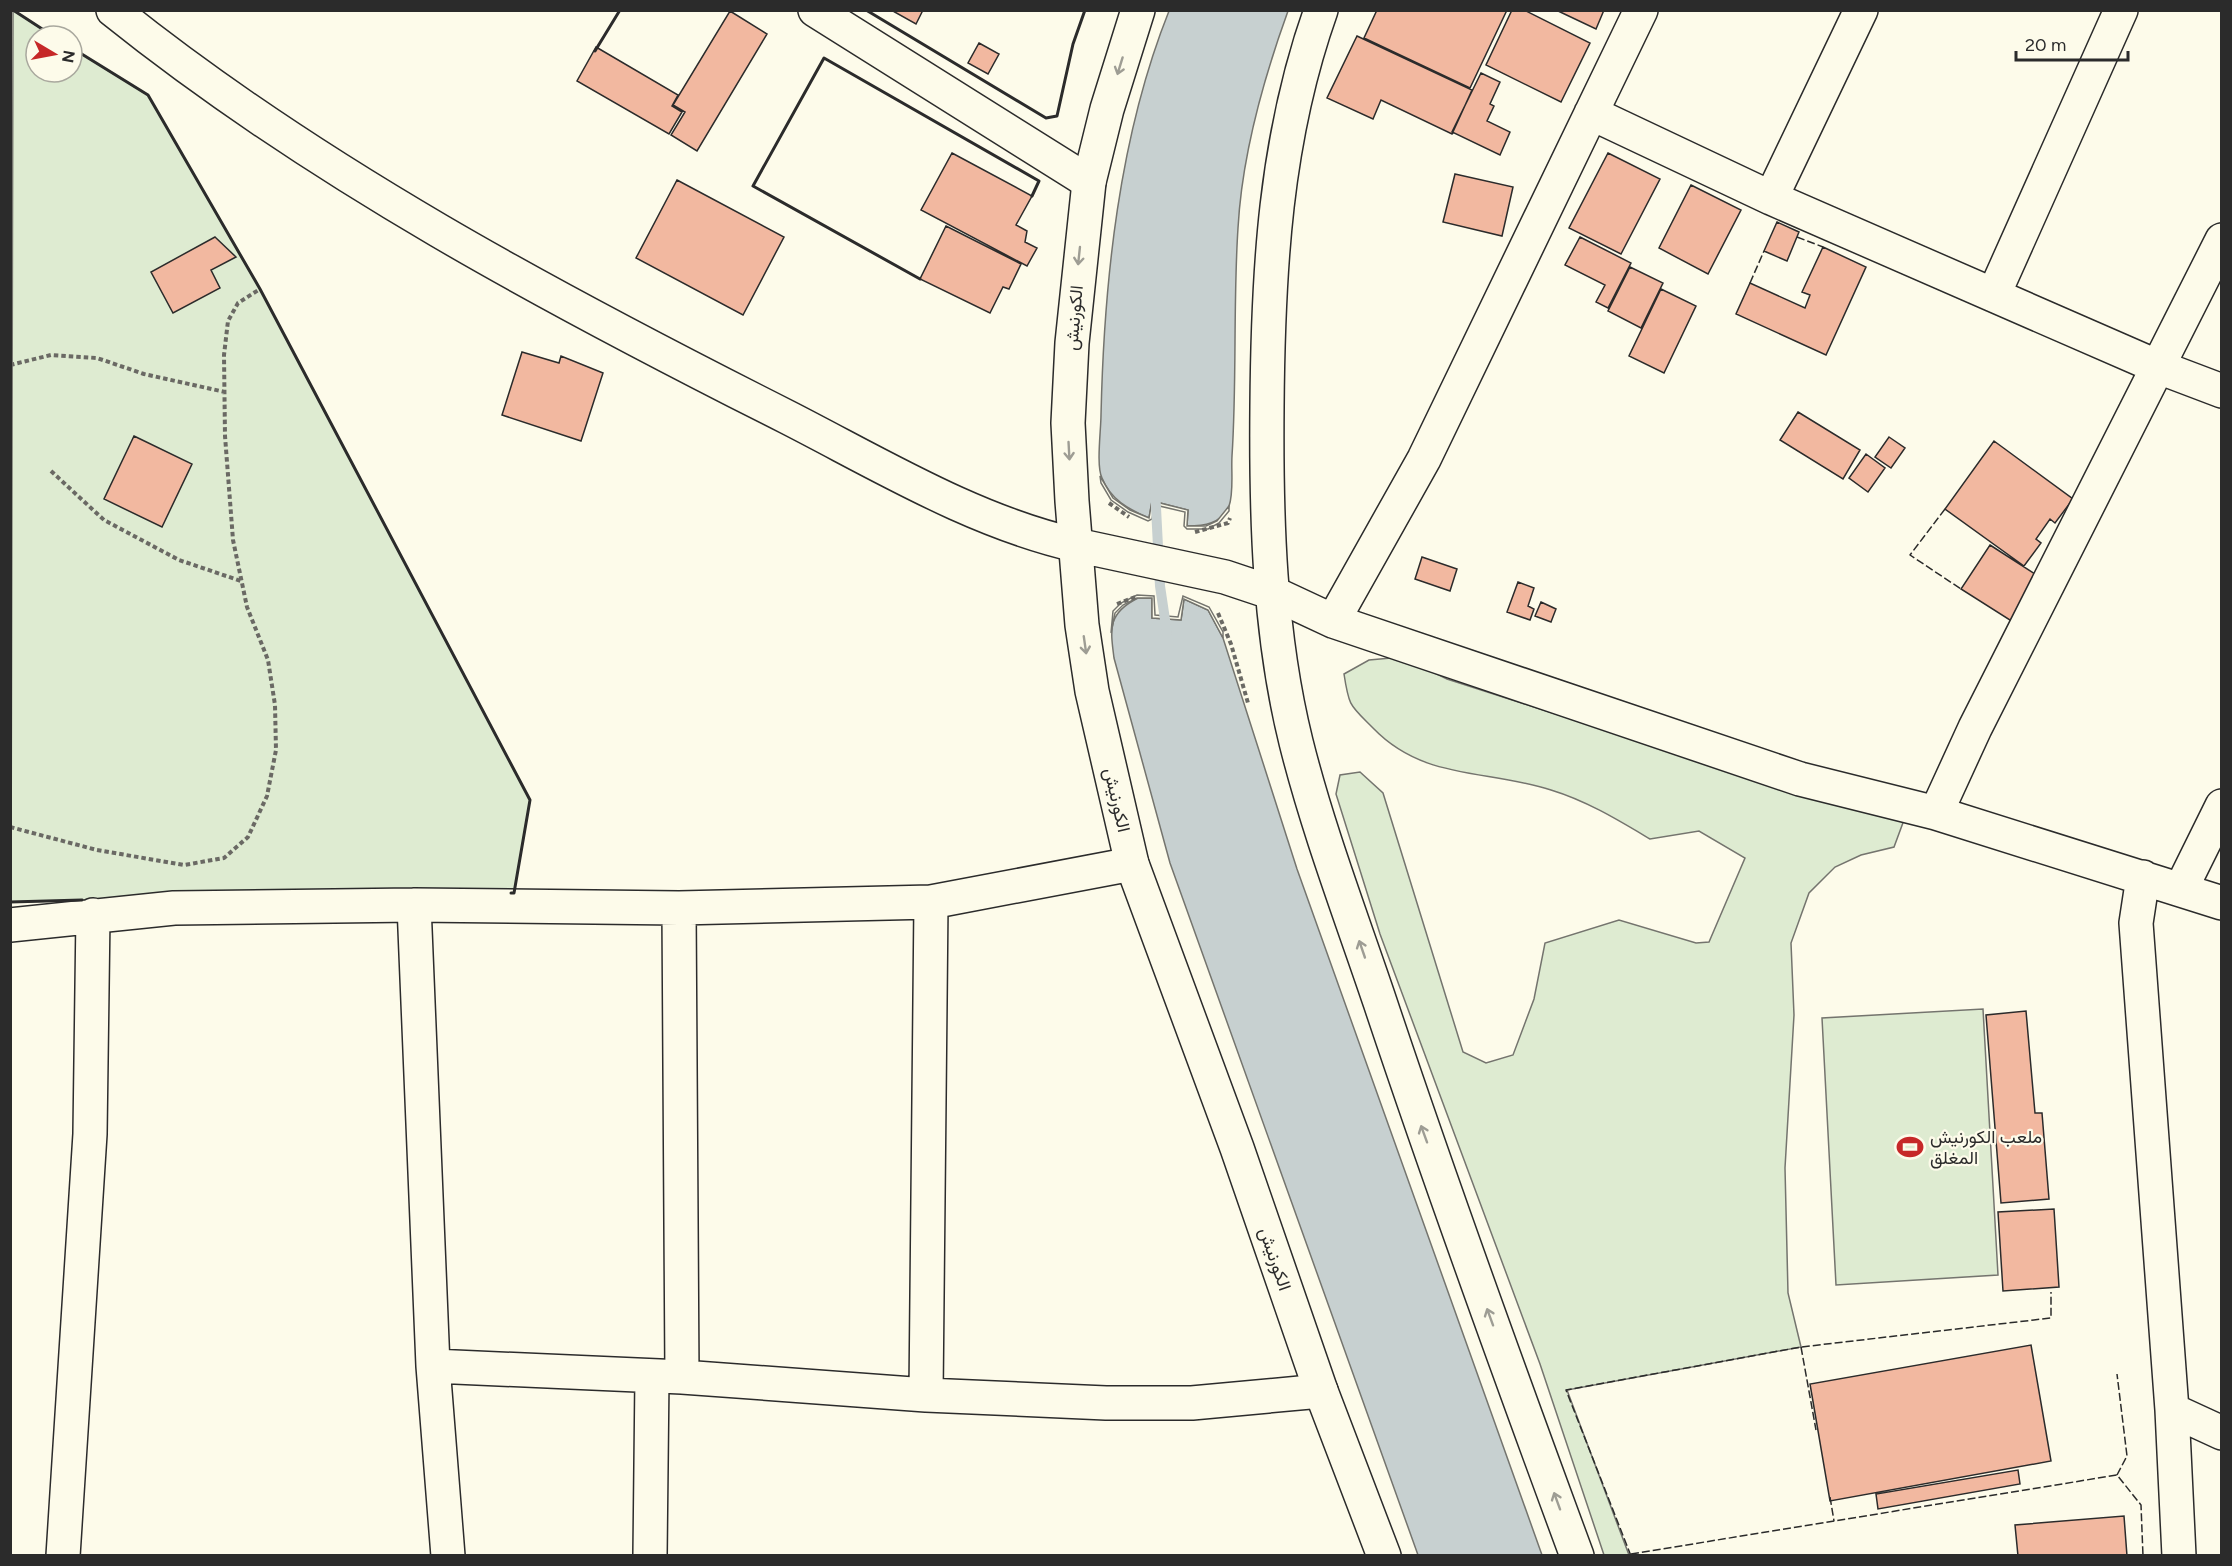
<svg xmlns="http://www.w3.org/2000/svg" width="2232" height="1566" viewBox="0 0 2232 1566" font-family="Figtree,Vazirmatn,sans-serif">
<rect width="100%" height="100%" fill="#fdfbea"/>
<path fill="#deebd1" stroke="#74746e" stroke-width="1.5" d="M 13,10 L 53,36 L 36,36 L 36,72 L 72,72 L 72,48 L 148,95 L 260,289 L 530,800 L 514,893 L 11,902 Z
M 1402,657 L 1447,679 L 1587,724 L 1904,820 L 1894,847 L 1861,855 L 1835,867 L 1809,893 L 1791,943 L 1794,1015 L 1785,1168 L 1788,1293 L 1801,1347 L 1567,1390 L 1629,1555 L 1604,1555 L 1540,1364 L 1380,934 L 1336,794 L 1340,775 L 1360,772 L 1383,793 L 1463,1052 L 1486,1063 L 1513,1055 L 1534,999 L 1545,943 L 1619,920 L 1696,943 L 1709,942 L 1745,858 L 1699,831 L 1650,839 C 1618,820 1587,801 1551,790 C 1487,769 1424,781 1373,728 C 1350,705 1349,707 1344,674 L 1369,660 Z
M 1983,1009 L 1998,1275 L 1836,1285 L 1822,1018 Z"/>
<path fill="#c7d0d0" stroke="#74746e" stroke-width="1.5" d="M 1169,11 L 1288,11 C 1263,80 1242,154 1238,228 C 1233,304 1237,380 1232,456 C 1231,470 1234,493 1229,506 C 1221,524 1204,526 1187,526 L 1188,510 L 1152,501 L 1149,518 C 1128,509 1111,500 1102,478 C 1096,466 1101,430 1101,415 C 1104,281 1119,136 1169,11 Z
M 1138,598 L 1152,598 L 1152,618 L 1181,620 L 1184,599 L 1208,610 L 1223,638 L 1297,869 L 1542,1555 L 1418,1555 L 1170,863 L 1114,658 C 1110,628 1108,613 1138,598 Z"/>
<path fill="#fdfbea" stroke="#74746e" stroke-width="1.5" d="M 1100,476 L 1113,498 L 1130,510 L 1149,518 L 1152,501 L 1188,510 L 1187,526 L 1206,526 L 1217,521 L 1229,506 L 1229,511 L 1219,523 L 1208,529 L 1187,529 L 1184,526 L 1185,512 L 1155,505 L 1152,519 L 1148,521 L 1128,512 L 1111,500 L 1101,483 Z
M 1137,595 L 1154,596 L 1155,615 L 1178,617 L 1183,596 L 1209,607 L 1223,632 L 1223,638 L 1208,610 L 1184,599 L 1181,620 L 1152,618 L 1152,598 L 1137,598 L 1123,605 L 1115,613 L 1111,633 L 1113,611 L 1121,603 Z"/>
<g fill="none" stroke-linecap="round" stroke-linejoin="round">
<path stroke="#c7d0d0" stroke-width="10" d="M 1155,488 L 1160,586 L 1167,633"/>
</g>
<path fill="#f2b8a0" stroke="#2b2b2b" stroke-width="1.5" d="M 891,10 L 923,10 L 916,24 Z
M 1377,10 L 1507,10 L 1470,88 L 1364,38 Z
M 1512,10 L 1524,10 L 1590,43 L 1561,102 L 1486,65 Z
M 1556,10 L 1604,10 L 1596,29 Z
M 730,11 L 767,34 L 697,151 L 671,135 L 685,112 L 673,105 Z
M 1357,36 L 1472,90 L 1452,134 L 1381,100 L 1373,119 L 1327,98 Z
M 979,43 L 999,54 L 988,74 L 968,63 Z
M 596,47 L 678,95 L 672,106 L 682,112 L 669,134 L 577,81 Z
M 1481,73 L 1500,82 L 1490,104 L 1494,106 L 1487,121 L 1510,132 L 1500,155 L 1452,132 Z
M 952,153 L 1032,196 L 1016,225 L 1027,231 L 1025,242 L 1037,248 L 1027,266 L 921,210 Z
M 1608,153 L 1660,179 L 1621,254 L 1569,228 Z
M 1455,174 L 1513,187 L 1502,236 L 1443,222 Z
M 677,180 L 784,237 L 743,315 L 636,258 Z
M 1691,185 L 1741,210 L 1708,274 L 1659,248 Z
M 1777,222 L 1799,232 L 1787,261 L 1764,251 Z
M 946,226 L 1021,264 L 1009,289 L 1003,287 L 990,313 L 920,279 Z
M 215,237 L 236,257 L 211,270 L 220,288 L 173,313 L 151,272 Z
M 1580,237 L 1631,263 L 1608,308 L 1596,302 L 1605,285 L 1565,265 Z
M 1823,247 L 1866,267 L 1826,355 L 1736,314 L 1750,283 L 1805,308 L 1810,295 L 1802,292 Z
M 1630,267 L 1663,283 L 1641,328 L 1608,311 Z
M 1661,289 L 1696,306 L 1664,373 L 1629,356 Z
M 522,352 L 559,363 L 561,356 L 603,373 L 581,441 L 502,415 Z
M 1798,412 L 1860,450 L 1843,479 L 1780,440 Z
M 134,436 L 192,464 L 162,527 L 104,499 Z
M 1889,437 L 1905,448 L 1891,468 L 1875,457 Z
M 1994,441 L 2073,499 L 2055,523 L 2050,519 L 2036,539 L 2041,543 L 2024,566 L 1945,509 Z
M 1866,454 L 1885,468 L 1868,492 L 1849,478 Z
M 1990,545 L 2041,578 L 2013,622 L 1961,589 Z
M 1422,557 L 1457,569 L 1450,591 L 1415,579 Z
M 1518,582 L 1534,588 L 1528,606 L 1534,609 L 1530,620 L 1507,612 Z
M 1541,602 L 1556,609 L 1551,622 L 1535,616 Z
M 2026,1011 L 2035,1113 L 2042,1113 L 2049,1199 L 2001,1203 L 1986,1015 Z
M 2054,1209 L 2059,1287 L 2003,1291 L 1998,1212 Z
M 2031,1345 L 2051,1461 L 1830,1501 L 1810,1384 Z
M 2018,1470 L 2020,1484 L 1878,1509 L 1876,1494 Z
M 2124,1516 L 2127,1556 L 2018,1556 L 2015,1525 Z"/>
<g fill="none" stroke-linecap="round" stroke-linejoin="round">
<g stroke="#2b2b2b" stroke-width="36">
<path id="minor" d="M 113,10 C 316,173 555,300 787,417 C 879,464 974,522 1076,545
M 815,10 L 1089,182
M 1591,113 L 1771,198 L 2156,366 L 2222,391
M 1771,198 L 1861,10
M 1994,294 L 2121,10
M 1273,593 L 1333,621 L 1800,779 L 1936,813 L 2222,903
M 1333,621 L 1424,459 L 1641,10
M 1936,813 L 1975,728 L 2222,240
M 2143,877 L 2136,923 L 2172,1410 L 2179,1556
M 2181,889 L 2222,806
M 414,905 L 433,1366 L 448,1556
M 679,908 L 682,1377
M 10,925 L 174,908 L 414,905 L 679,908 L 931,902 L 1132,864
M 433,1366 L 682,1377 L 926,1395 L 1106,1403 L 1192,1403 L 1321,1391
M 926,1395 L 931,902
M 2172,1410 L 2222,1433
M 63,1556 L 90,1134 L 93,915
M 650,1556 L 652,1376"/>
</g>
<g stroke="#2b2b2b" stroke-width="36">
<path id="secondary" d="M 1138,10 L 1107,109 L 1089,182 L 1072,343 L 1068,423 L 1072,501 L 1082,625 L 1092,691 L 1132,864 L 1237,1148 L 1321,1391 L 1384,1556
M 1321,10 C 1275,139 1268,271 1267,407 C 1266,518 1269,633 1296,742 C 1318,830 1351,916 1380,1002 C 1442,1188 1509,1372 1577,1556
M 1076,545 L 1225,577 L 1273,593"/>
</g>
<path stroke="#6a6964" stroke-width="4" stroke-dasharray="4.5 3" stroke-linecap="butt" d="M 10,365 L 51,355 L 97,358 L 144,374 L 225,392
M 51,471 L 104,520 L 179,560 L 241,581
M 1109,503 L 1129,517
M 1195,532 L 1228,523 L 1230,518
M 1117,604 L 1138,596
M 1218,613 L 1231,644 L 1248,703
M 10,827 L 97,850 L 184,865 L 224,858 L 248,837 L 267,796 L 276,750 L 275,705 L 268,660 L 247,607 L 233,540 L 225,436 L 224,355 L 228,321 L 238,303 L 260,289"/>
<use href="#minor" stroke="#fdfbea" stroke-width="33"/>
<use href="#secondary" stroke="#fdfbea" stroke-width="33"/>
<path stroke="#2b2b2b" stroke-width="1.5" stroke-dasharray="8 3" stroke-linecap="butt" d="M 1797,237 L 1823,247
M 1750,283 L 1764,251
M 1945,509 L 1910,555 L 1961,589
M 1801,1347 L 1816,1430
M 2117,1475 L 2127,1456 L 2117,1374
M 1830,1497 L 1834,1521
M 1631,1554 L 2117,1475 L 2141,1505 L 2143,1556
M 1631,1556 L 1566,1390 L 1801,1347 L 2051,1318 L 2051,1292"/>
<path stroke="#2b2b2b" stroke-width="3" d="M 13,10 L 53,36
M 866,10 L 1046,118 L 1057,116 L 1073,44 L 1085,10
M 72,48 L 148,95 L 260,289 L 530,800 L 514,893 L 511,893
M 595,51 L 620,10
M 920,279 L 753,186 L 824,58 L 1039,181 L 1032,196
M 10,902 L 82,900"/>
</g>
<defs><path id="oneway-shaft" d="M-6 0H5M1.5-3L5.5 0L1.5 3" fill="none" stroke-width="1.6" stroke-linecap="round" stroke-linejoin="round" transform="scale(1.5)"/></defs>
<g stroke="#9e9d94">
<use href="#oneway-shaft" transform="translate(1120 66) rotate(107)"/>
<use href="#oneway-shaft" transform="translate(1079 256) rotate(96)"/>
<use href="#oneway-shaft" transform="translate(1069 451) rotate(87)"/>
<use href="#oneway-shaft" transform="translate(1085 645) rotate(82)"/>
<use href="#oneway-shaft" transform="translate(1362 949) rotate(-109)"/>
<use href="#oneway-shaft" transform="translate(1424 1134) rotate(-110)"/>
<use href="#oneway-shaft" transform="translate(1490 1317) rotate(-110)"/>
<use href="#oneway-shaft" transform="translate(1557 1501) rotate(-110)"/>
</g>
<defs>
<g id="stadium-bare" transform="scale(2.07)"><path d="M0-5a6.5 5 0 1 0 0 10a6.5 5 0 1 0 0-10ZM-3.5-1.8h7v3.6h-7Z" fill="#c62828" stroke="#fdfbea" stroke-width="2.5" paint-order="stroke"/></g>
</defs>
<g fill-rule="evenodd">
<use href="#stadium-bare" x="1910" y="1147"/>
</g>
<g text-anchor="middle" dominant-baseline="central" stroke-width="4.5" stroke-linejoin="round" paint-order="stroke">
<g font-size="18" fill="#2b2b2b" stroke="#fdfbea">
<text transform="translate(1074 318) rotate(-85)">الكورنيش</text>
<text transform="translate(1117 800) rotate(77)">الكورنيش</text>
<text transform="translate(1275 1259) rotate(71)">الكورنيش</text>
</g>
<g font-size="18" fill="#2b2b2b" stroke="#fdfbea" text-anchor="start">
<text x="1930" y="1137">ملعب الكورنيش<tspan x="1930" dy="21">المغلق</tspan></text>
</g>
</g>
<rect width="2232" height="1566" fill="none" stroke="#2b2b2b" stroke-width="24"/>
<g transform="translate(54 54) rotate(100)"><circle r="28" fill="#fdfbea" stroke="#a9a89e" stroke-width="1.5"/>
<path d="M0-4.5L10 22L0 15L-10 22Z" fill="#c62828"/>
<text y="-9" font-size="16" font-weight="bold" text-anchor="middle" fill="#2b2b2b">N</text>
</g>
<path d="M2016 51v9h112v-9" fill="none" stroke="#2b2b2b" stroke-width="3"/>
<text x="2025" y="51" font-size="18" fill="#2b2b2b" stroke="#fdfbea" stroke-width="4.5" paint-order="stroke">20 m</text>
</svg>
